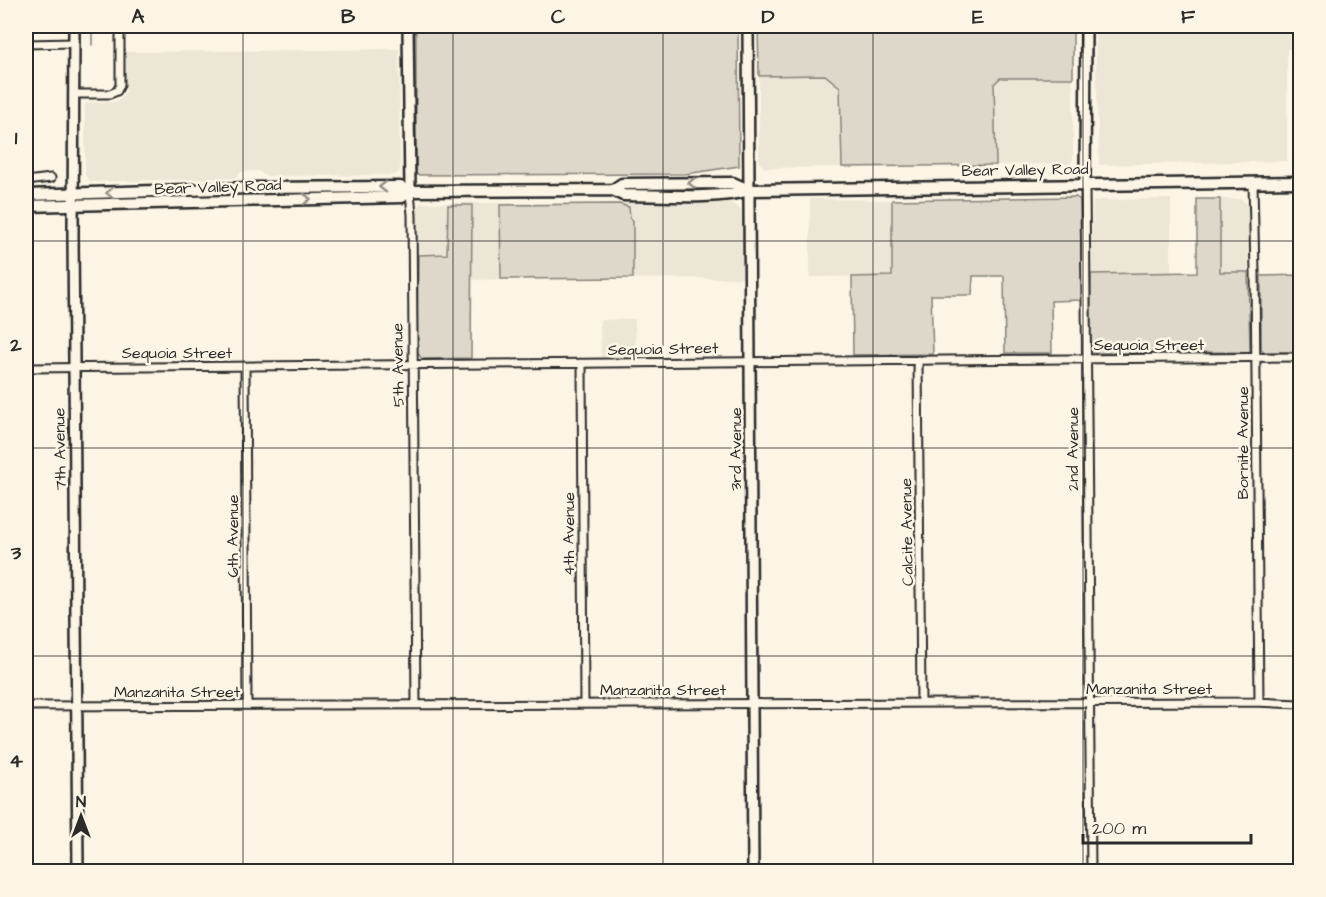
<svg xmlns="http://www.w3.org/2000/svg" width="1326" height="897" viewBox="0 0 1326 897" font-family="'Architects Daughter',sans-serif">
<rect width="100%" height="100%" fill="#fcf5e5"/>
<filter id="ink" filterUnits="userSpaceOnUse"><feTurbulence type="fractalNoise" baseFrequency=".0167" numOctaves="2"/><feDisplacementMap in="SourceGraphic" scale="12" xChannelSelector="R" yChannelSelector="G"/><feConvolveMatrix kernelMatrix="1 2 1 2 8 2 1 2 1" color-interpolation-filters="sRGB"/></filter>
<g filter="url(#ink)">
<path fill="#ece6d7" d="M 1095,26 L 1300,26 L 1300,49 L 1287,49 L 1287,161 L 1099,165 Z
M 399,49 L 400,171 L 395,175 L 266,176 L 258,171 L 241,172 L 235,178 L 91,182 L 85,176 L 85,103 L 115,102 L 122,98 L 126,91 L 126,52 Z
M 825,75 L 840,87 L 842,167 L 765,168 L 759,162 L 759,76 Z
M 1000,78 L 1073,78 L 1073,160 L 1070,164 L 996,165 L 994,84 Z
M 810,199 L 892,200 L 892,276 L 810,277 Z
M 1171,199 L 1171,273 L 1091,274 L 1093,202 L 1099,200 Z
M 1220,199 L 1241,199 L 1248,205 L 1248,272 L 1220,272 Z
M 421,203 L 731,203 L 741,209 L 744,278 L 417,280 L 417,210 Z
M 635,319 L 636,356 L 601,357 L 600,320 Z"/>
<path fill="#ded8ca" stroke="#84827a" stroke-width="1.5" d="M 416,26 L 738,26 L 739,166 L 685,174 L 416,175 Z
M 758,26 L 1073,26 L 1073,78 L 1000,78 L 994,84 L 996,165 L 842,167 L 840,87 L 825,75 L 759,76 Z
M 1076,197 L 1080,200 L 1082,300 L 1051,301 L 1052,353 L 1005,353 L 1004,276 L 973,276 L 972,295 L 931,295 L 933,354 L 853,355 L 852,277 L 892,276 L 892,200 Z
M 1197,199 L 1220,199 L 1220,272 L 1248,272 L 1250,352 L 1095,353 L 1090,348 L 1091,274 L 1197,272 Z
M 619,204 L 629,207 L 630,217 L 633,222 L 633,278 L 501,279 L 500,205 Z
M 448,205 L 472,205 L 471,358 L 422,359 L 417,352 L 418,255 L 447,254 Z
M 1300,275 L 1300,352 L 1264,352 L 1261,349 L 1261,276 Z"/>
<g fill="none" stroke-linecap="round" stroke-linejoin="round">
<path stroke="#7d7b74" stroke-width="1.5" d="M 92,45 L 92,26"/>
<g stroke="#2b2b2b" stroke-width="11">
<path id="street" d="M 26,44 L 74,43
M 74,94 L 110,94 L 117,91 L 120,85 L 120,26
M 26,181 L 51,178
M 1253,183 L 1255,273 L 1259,702
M 1085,184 L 1091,872
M 410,191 L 412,215 L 416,705
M 918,360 L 921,703
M 582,364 L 584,704
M 245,366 L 247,705
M 26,368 L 1300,357
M 26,706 L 1254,702 L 1300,704
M 1140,872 L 1220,872"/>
</g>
<g stroke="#2b2b2b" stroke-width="14">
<path id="secondary" d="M 74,26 L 73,234 L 78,872
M 408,26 L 410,191
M 748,26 L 753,872
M 1085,184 L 1086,26"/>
</g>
<g stroke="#2b2b2b" stroke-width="15">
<path id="primary" d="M 613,190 L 622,184 L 733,183 L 749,190
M 26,195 L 251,188 L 400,187 L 410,191 L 613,190 L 623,195 C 659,195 717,200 749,190 L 1300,182
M 26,206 L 402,197 L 410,191"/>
</g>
<use href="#street" stroke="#fcf5e5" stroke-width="7"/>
<use href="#secondary" stroke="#fcf5e5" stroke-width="9"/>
<use href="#primary" stroke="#fcf5e5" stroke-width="10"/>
</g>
<defs><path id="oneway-chevron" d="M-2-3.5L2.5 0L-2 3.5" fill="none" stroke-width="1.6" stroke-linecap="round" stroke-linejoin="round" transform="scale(1.5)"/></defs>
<g stroke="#949088">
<use href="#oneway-chevron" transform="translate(692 183) rotate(179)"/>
<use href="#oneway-chevron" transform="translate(383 187) rotate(180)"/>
<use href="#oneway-chevron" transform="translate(110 193) rotate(178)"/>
<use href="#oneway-chevron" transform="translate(307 199) rotate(-1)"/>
</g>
</g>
<path fill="none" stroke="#2b2b2b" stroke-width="1.5" stroke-opacity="0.55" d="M 243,26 L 243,872M 453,26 L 453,872M 663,26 L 663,872M 873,26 L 873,872M 1083,26 L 1083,872M 26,241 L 1300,241M 26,448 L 1300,448M 26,656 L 1300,656"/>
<g text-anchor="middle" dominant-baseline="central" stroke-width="5" stroke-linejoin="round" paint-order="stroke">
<g font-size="16" fill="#2b2b2b" stroke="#fcf5e5">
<text transform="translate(1025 170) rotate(-1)">Bear Valley Road</text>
<text transform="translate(218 187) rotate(-2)">Bear Valley Road</text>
<text x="1149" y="345">Sequoia Street</text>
<text transform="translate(663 349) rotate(-1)">Sequoia Street</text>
<text x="177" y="353">Sequoia Street</text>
<text transform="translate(398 365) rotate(-91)">5th Avenue</text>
<text transform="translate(1243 443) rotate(-90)">Bornite Avenue</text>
<text transform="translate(60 449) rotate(-91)">7th Avenue</text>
<text transform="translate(736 449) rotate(-90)">3rd Avenue</text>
<text transform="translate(1073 449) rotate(-90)">2nd Avenue</text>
<text transform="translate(907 532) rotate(-91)">Calcite Avenue</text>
<text transform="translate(569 534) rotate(-90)">4th Avenue</text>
<text transform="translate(233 536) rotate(-90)">6th Avenue</text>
<text x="1149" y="689">Manzanita Street</text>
<text x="663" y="690">Manzanita Street</text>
<text x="177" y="692">Manzanita Street</text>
</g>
</g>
<rect width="1326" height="897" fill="none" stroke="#fcf5e5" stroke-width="66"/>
<g transform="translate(81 816)" stroke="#fcf5e5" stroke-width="4.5" paint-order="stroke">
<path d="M0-4.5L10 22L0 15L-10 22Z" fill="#2b2b2b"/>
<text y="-9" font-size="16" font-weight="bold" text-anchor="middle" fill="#2b2b2b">N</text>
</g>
<path d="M1083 834v9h168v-9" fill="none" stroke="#2b2b2b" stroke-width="3"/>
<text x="1092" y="834" font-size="18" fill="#2b2b2b" stroke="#fcf5e5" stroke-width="4.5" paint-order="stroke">200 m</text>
<rect x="33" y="33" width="1260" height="831" fill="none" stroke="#2b2b2b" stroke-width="2"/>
<g font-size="20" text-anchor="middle" font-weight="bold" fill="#2b2b2b">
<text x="138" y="23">A</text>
<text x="348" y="23">B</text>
<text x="558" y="23">C</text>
<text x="768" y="23">D</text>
<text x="978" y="23">E</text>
<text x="1188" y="23">F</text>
<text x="16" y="144">1</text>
<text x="16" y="351">2</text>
<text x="16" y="559">3</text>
<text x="16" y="767">4</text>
</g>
</svg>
